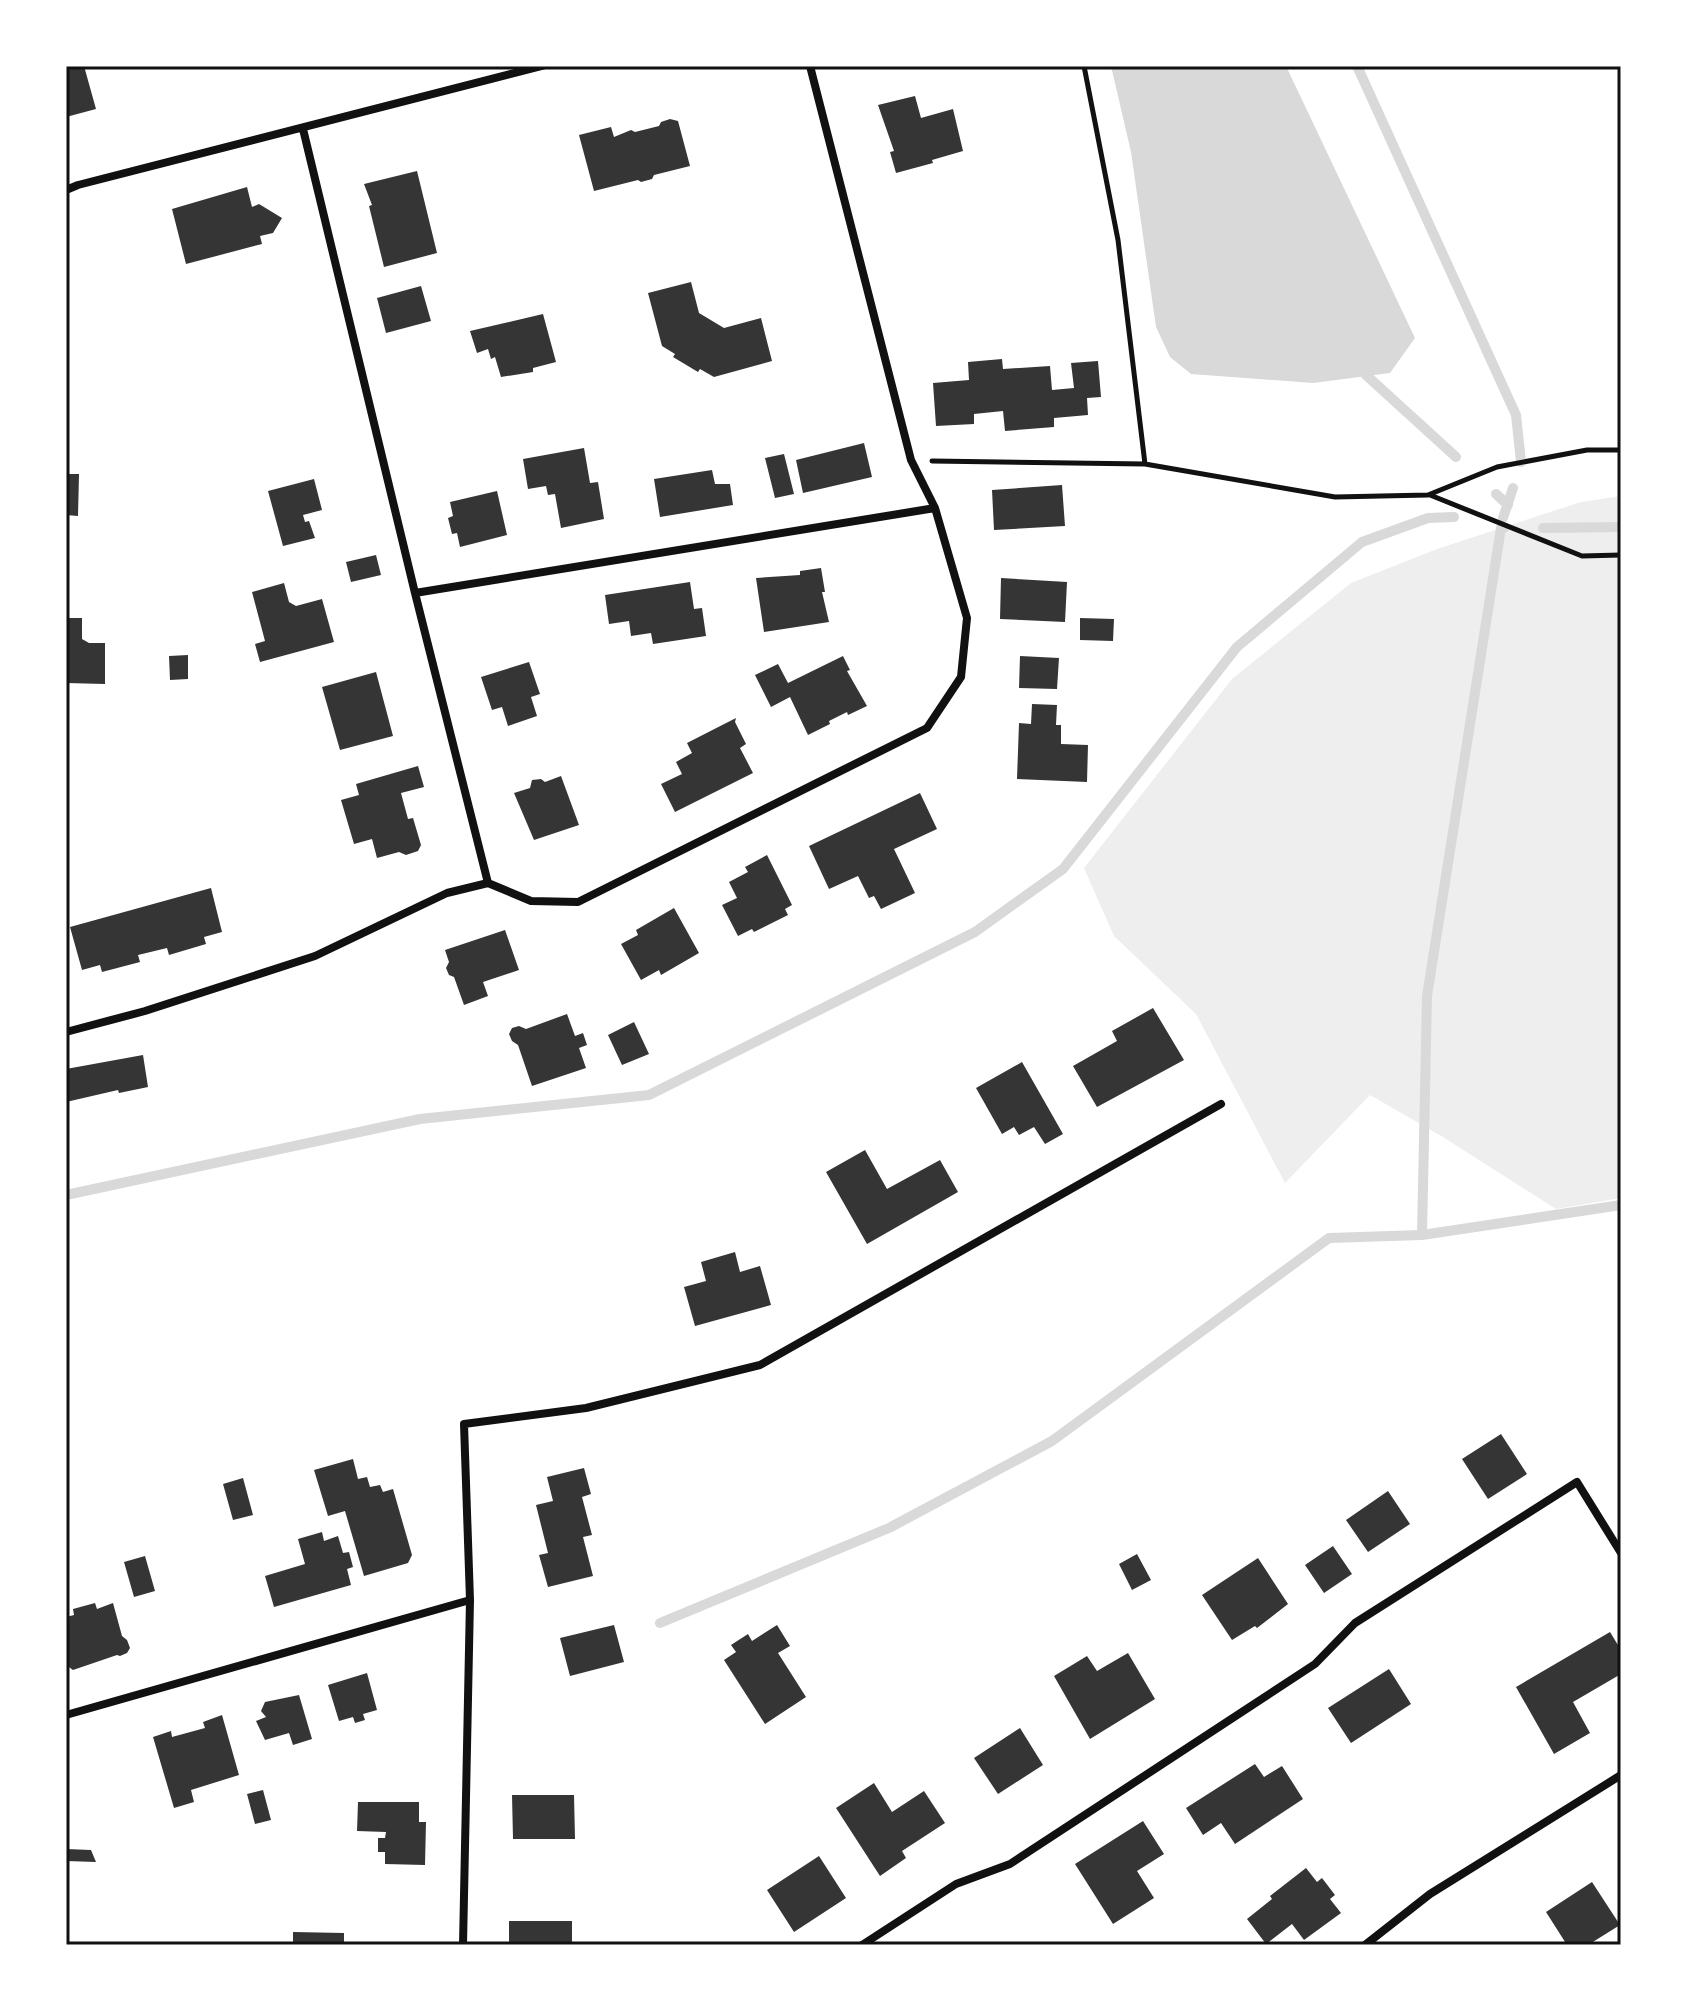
<svg xmlns="http://www.w3.org/2000/svg" width="1687" height="2011" viewBox="0 0 1687 2011" font-family="'Space Grotesk',sans-serif">
<rect width="100%" height="100%" fill="#fff"/>
<path fill="#eee" d="M 1621,496 L 1621,1198 L 1556,1209 L 1443,1137 L 1370,1095 L 1285,1183 L 1196,1014 L 1114,936 L 1084,868 L 1232,679 L 1351,583 L 1437,549 L 1581,502 Z"/>
<path fill="#d9d9d9" d="M 1111,66 L 1286,66 L 1415,338 L 1390,373 L 1313,383 L 1191,374 L 1170,357 L 1156,327 L 1131,152 Z"/>
<g fill="none" stroke-linecap="round" stroke-linejoin="round">
<path stroke="#d9d9d9" stroke-width="10" d="M 1357,66 L 1516,415 L 1521,462
M 1359,365 L 1366,375 L 1456,457
M 1496,494 L 1508,505
M 1503,518 L 1513,488
M 1543,528 L 1621,527
M 66,1195 L 420,1119 L 649,1095 L 975,932 L 1063,869 L 1237,647 L 1362,542 L 1428,518 L 1454,517
M 1422,1235 L 1621,1205
M 660,1623 L 889,1528 L 1052,1441 L 1329,1238 L 1422,1235 L 1427,996 L 1501,528 L 1504,528"/>
</g>
<path fill="#353535" d="M 79,66 L 84,66 L 96,109 L 66,117 L 66,69 Z
M 915,96 L 921,118 L 953,109 L 963,151 L 932,160 L 933,163 L 896,173 L 890,152 L 894,151 L 878,105 Z
M 670,119 L 678,121 L 690,166 L 654,175 L 652,179 L 641,182 L 638,180 L 594,191 L 579,135 L 611,127 L 614,137 L 631,130 L 635,132 L 659,126 L 661,122 Z
M 417,171 L 437,253 L 384,267 L 369,206 L 372,205 L 364,184 Z
M 247,187 L 252,207 L 259,204 L 282,218 L 273,233 L 260,236 L 262,244 L 186,264 L 172,209 Z
M 691,282 L 699,313 L 724,328 L 761,318 L 772,361 L 714,377 L 700,369 L 698,372 L 673,357 L 675,354 L 662,346 L 648,293 Z
M 421,286 L 431,321 L 386,333 L 377,298 Z
M 543,314 L 556,362 L 533,368 L 533,372 L 501,377 L 495,357 L 491,359 L 488,349 L 477,353 L 470,331 Z
M 1002,359 L 1003,369 L 1050,366 L 1052,390 L 1074,388 L 1071,363 L 1098,361 L 1101,397 L 1087,398 L 1088,415 L 1054,418 L 1054,427 L 1005,431 L 1003,411 L 974,414 L 974,424 L 936,426 L 933,383 L 969,380 L 968,362 Z
M 864,443 L 872,477 L 803,493 L 796,460 Z
M 584,448 L 590,483 L 598,482 L 604,519 L 561,528 L 555,494 L 548,495 L 546,486 L 528,489 L 523,459 Z
M 784,454 L 794,494 L 775,498 L 765,458 Z
M 712,470 L 715,484 L 730,484 L 733,505 L 660,517 L 654,479 Z
M 66,474 L 79,474 L 78,516 L 66,515 Z
M 314,479 L 322,510 L 303,515 L 305,522 L 309,521 L 315,538 L 283,546 L 268,491 Z
M 1062,485 L 1065,526 L 994,530 L 992,490 Z
M 497,491 L 507,535 L 460,547 L 457,533 L 452,534 L 448,518 L 453,516 L 450,502 Z
M 376,555 L 381,575 L 351,582 L 346,562 Z
M 821,568 L 825,592 L 822,592 L 829,622 L 764,632 L 756,578 L 800,575 L 800,571 Z
M 1001,578 L 1067,582 L 1065,622 L 1000,619 Z
M 690,582 L 694,609 L 702,608 L 706,636 L 653,644 L 651,633 L 631,636 L 629,621 L 609,624 L 605,595 Z
M 284,583 L 289,602 L 296,606 L 322,599 L 334,642 L 260,662 L 255,644 L 265,641 L 252,592 Z
M 66,618 L 82,618 L 82,639 L 89,643 L 105,643 L 105,684 L 66,683 Z
M 1080,618 L 1114,619 L 1113,641 L 1080,640 Z
M 188,655 L 188,679 L 170,680 L 169,656 Z
M 843,656 L 850,670 L 847,671 L 867,706 L 848,715 L 847,712 L 829,721 L 830,724 L 808,735 L 790,697 L 771,707 L 755,675 L 778,664 L 788,683 Z
M 1020,656 L 1059,658 L 1057,689 L 1019,688 Z
M 529,662 L 540,694 L 531,697 L 537,716 L 508,726 L 502,707 L 492,710 L 481,677 Z
M 376,672 L 393,736 L 340,750 L 322,687 Z
M 1032,704 L 1057,705 L 1056,725 L 1061,725 L 1061,744 L 1088,745 L 1087,782 L 1017,779 L 1019,723 L 1031,724 Z
M 736,718 L 735,722 L 746,744 L 740,748 L 753,773 L 675,812 L 661,784 L 682,774 L 676,762 L 692,753 L 687,743 Z
M 418,766 L 424,787 L 401,793 L 408,819 L 413,818 L 421,845 L 418,851 L 406,855 L 399,852 L 377,858 L 372,839 L 354,844 L 341,800 L 359,795 L 356,784 Z
M 561,776 L 579,825 L 534,840 L 514,793 L 530,788 L 532,780 L 541,779 L 545,782 Z
M 920,793 L 937,829 L 894,849 L 915,893 L 881,909 L 874,896 L 869,898 L 858,876 L 829,889 L 809,846 Z
M 767,855 L 792,905 L 785,909 L 788,915 L 754,932 L 752,929 L 738,936 L 722,905 L 737,898 L 729,882 L 748,872 L 745,867 Z
M 211,888 L 222,932 L 204,937 L 206,944 L 169,955 L 167,948 L 138,955 L 140,962 L 102,972 L 100,965 L 82,970 L 70,927 Z
M 674,908 L 699,953 L 661,975 L 659,970 L 641,980 L 621,944 L 638,935 L 636,930 Z
M 505,930 L 519,970 L 483,982 L 488,996 L 464,1005 L 454,977 L 449,975 L 446,968 L 449,962 L 445,950 Z
M 1153,1008 L 1184,1060 L 1097,1107 L 1073,1066 L 1117,1041 L 1112,1031 Z
M 567,1014 L 575,1036 L 583,1033 L 587,1045 L 579,1048 L 586,1068 L 532,1086 L 518,1045 L 512,1041 L 509,1034 L 512,1028 L 519,1026 L 526,1029 Z
M 634,1022 L 649,1054 L 622,1065 L 608,1035 Z
M 143,1055 L 148,1087 L 119,1093 L 118,1090 L 66,1102 L 66,1069 Z
M 1022,1062 L 1063,1134 L 1045,1144 L 1034,1127 L 1019,1135 L 1014,1127 L 1002,1134 L 976,1088 Z
M 865,1150 L 887,1189 L 940,1160 L 958,1192 L 867,1244 L 826,1172 Z
M 735,1252 L 740,1272 L 760,1266 L 771,1305 L 695,1326 L 684,1287 L 706,1281 L 701,1262 Z
M 1501,1434 L 1527,1474 L 1488,1499 L 1462,1459 Z
M 353,1459 L 358,1479 L 367,1477 L 370,1487 L 380,1485 L 383,1492 L 393,1489 L 412,1555 L 408,1563 L 364,1576 L 345,1511 L 328,1516 L 314,1470 Z
M 584,1468 L 591,1494 L 582,1497 L 592,1535 L 583,1537 L 593,1576 L 548,1587 L 539,1555 L 548,1553 L 536,1505 L 553,1501 L 547,1477 Z
M 243,1478 L 253,1515 L 233,1520 L 223,1484 Z
M 1388,1491 L 1410,1524 L 1368,1552 L 1346,1520 Z
M 322,1532 L 324,1541 L 338,1536 L 343,1553 L 349,1552 L 353,1567 L 347,1569 L 351,1585 L 274,1607 L 265,1576 L 305,1564 L 298,1539 Z
M 1333,1546 L 1352,1574 L 1324,1593 L 1305,1565 Z
M 1137,1554 L 1151,1580 L 1132,1590 L 1119,1564 Z
M 145,1556 L 155,1591 L 134,1597 L 124,1562 Z
M 1258,1558 L 1288,1604 L 1257,1628 L 1255,1626 L 1232,1640 L 1202,1595 Z
M 95,1603 L 97,1609 L 113,1603 L 122,1636 L 127,1640 L 130,1648 L 127,1653 L 120,1656 L 117,1655 L 73,1670 L 66,1665 L 66,1617 L 74,1615 L 73,1609 Z
M 614,1625 L 624,1662 L 570,1676 L 560,1638 Z
M 777,1625 L 790,1646 L 778,1653 L 806,1697 L 765,1724 L 724,1660 L 736,1652 L 731,1645 L 748,1634 L 752,1641 Z
M 1610,1632 L 1621,1650 L 1621,1674 L 1573,1702 L 1590,1733 L 1554,1754 L 1516,1687 Z
M 1128,1653 L 1155,1699 L 1090,1739 L 1054,1676 L 1087,1656 L 1097,1671 Z
M 1389,1669 L 1411,1704 L 1351,1743 L 1328,1708 Z
M 367,1673 L 377,1710 L 363,1714 L 365,1720 L 355,1723 L 353,1717 L 339,1721 L 328,1685 Z
M 299,1695 L 312,1739 L 293,1745 L 289,1733 L 265,1740 L 256,1721 L 266,1717 L 261,1711 L 265,1702 Z
M 222,1715 L 239,1775 L 191,1790 L 194,1802 L 174,1808 L 153,1737 L 171,1731 L 172,1737 L 205,1728 L 203,1722 Z
M 1020,1728 L 1043,1765 L 998,1794 L 974,1758 Z
M 1255,1764 L 1264,1777 L 1282,1766 L 1303,1799 L 1235,1844 L 1221,1823 L 1203,1835 L 1186,1808 Z
M 874,1783 L 892,1812 L 924,1791 L 945,1823 L 902,1851 L 906,1858 L 880,1876 L 836,1808 Z
M 263,1790 L 271,1820 L 255,1824 L 247,1794 Z
M 512,1795 L 574,1795 L 575,1839 L 513,1839 Z
M 358,1802 L 419,1802 L 419,1822 L 426,1822 L 425,1865 L 385,1864 L 385,1852 L 378,1852 L 378,1838 L 385,1838 L 386,1832 L 357,1831 Z
M 1143,1821 L 1164,1854 L 1137,1871 L 1154,1898 L 1113,1924 L 1075,1864 Z
M 66,1849 L 91,1850 L 96,1862 L 66,1861 Z
M 819,1856 L 846,1898 L 794,1932 L 767,1890 Z
M 1306,1868 L 1317,1882 L 1322,1878 L 1335,1895 L 1330,1899 L 1341,1913 L 1304,1940 L 1292,1924 L 1266,1944 L 1247,1919 L 1272,1899 L 1270,1896 Z
M 1592,1882 L 1620,1925 L 1588,1945 L 1567,1945 L 1546,1912 Z
M 509,1921 L 572,1921 L 572,1945 L 509,1945 Z
M 293,1932 L 344,1933 L 344,1945 L 293,1945 Z"/>
<g fill="none" stroke-linecap="round" stroke-linejoin="round">
<path stroke="#111" stroke-width="5" d="M 1084,66 L 1118,240 L 1145,464
M 932,461 L 1145,464 L 1335,497 L 1428,495 L 1497,467 L 1587,450 L 1621,450
M 1430,495 L 1582,556 L 1621,555"/>
<path stroke="#111" stroke-width="8" d="M 303,129 L 415,593 L 488,883 L 531,901 L 578,902 L 927,728 L 961,677 L 967,618 L 935,508 L 911,460 L 810,66
M 66,190 L 78,185 L 542,66
M 415,593 L 935,508
M 66,1032 L 145,1011 L 315,956 L 447,893 L 488,883
M 66,1715 L 470,1600
M 463,1945 L 470,1600 L 464,1424 L 586,1408 L 760,1365 L 1221,1104
M 862,1945 L 956,1884 L 1010,1864 L 1315,1664 L 1355,1623 L 1577,1482 L 1621,1553
M 1365,1945 L 1430,1894 L 1621,1775"/>
</g>
<rect width="1687" height="2011" fill="none" stroke="#ffffff" stroke-width="136"/>
<rect x="68" y="68" width="1551" height="1875" fill="none" stroke="#111" stroke-width="3"/>
</svg>
